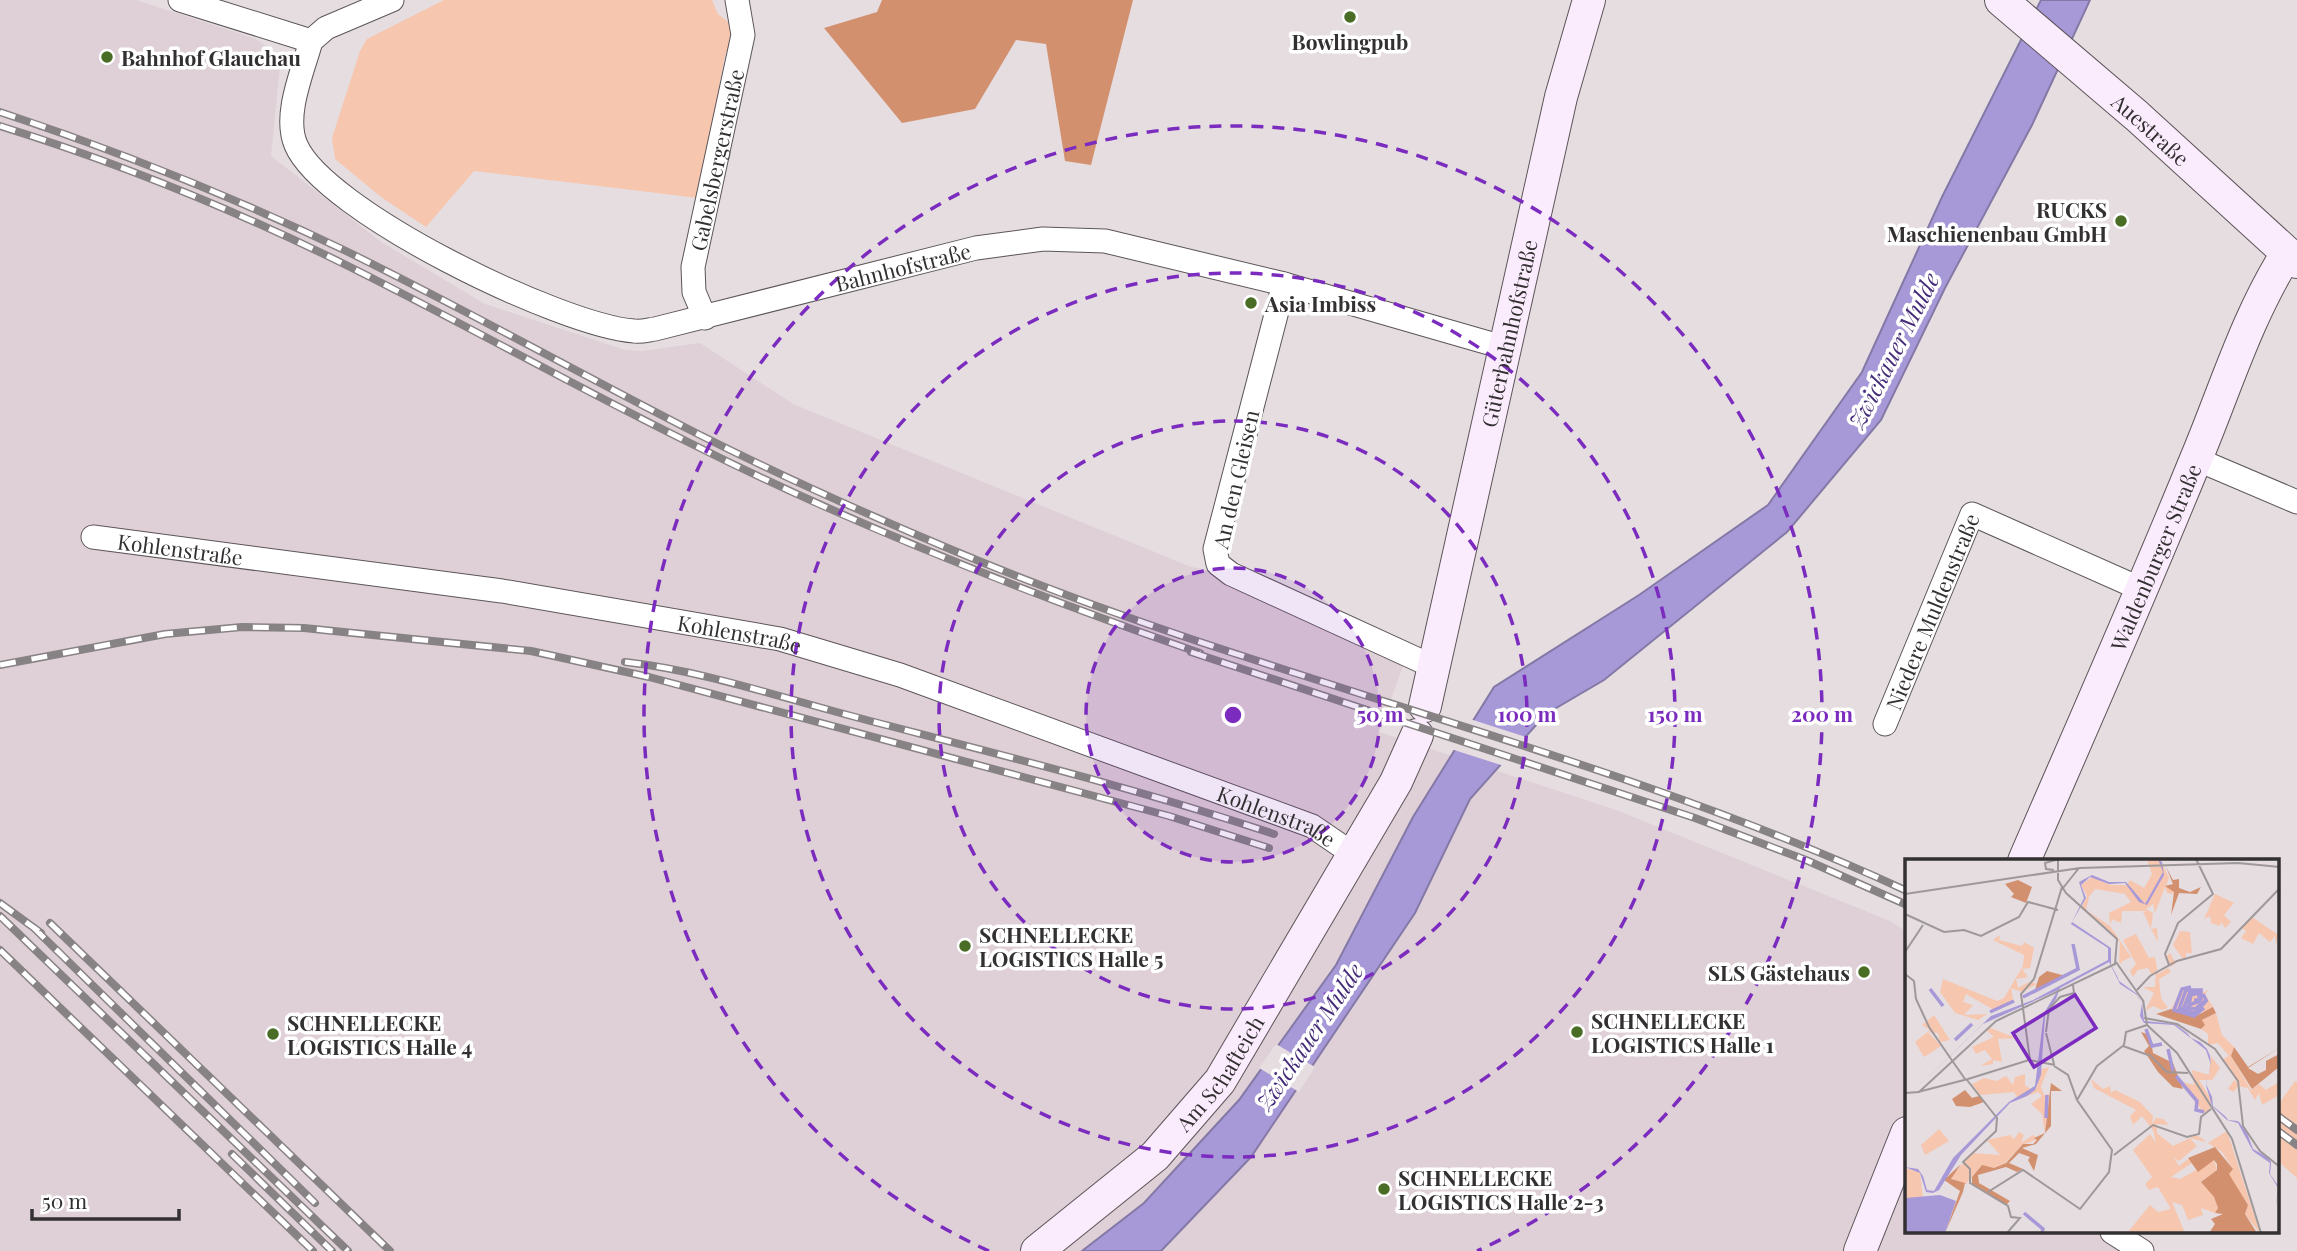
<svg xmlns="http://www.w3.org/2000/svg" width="2297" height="1251" viewBox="0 0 2297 1251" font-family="'Playfair Display',serif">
<rect width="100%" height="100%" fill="#e5dde0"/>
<path fill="#dfcfd6" d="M 0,0 L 136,0 L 256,39 L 271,50 L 280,66 L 271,156 L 381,242 L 485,304 L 625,350 L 642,351 L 700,343 L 793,404 L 1191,567 L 1231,574 L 1407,655 L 1379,732 L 1616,810 L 1890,921 L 1907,932 L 1907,1232 L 2107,1232 L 2136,1251 L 0,1251 Z"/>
<path fill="#f7c6ae" d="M 444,0 L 712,0 L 718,14 L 737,29 L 725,55 L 698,198 L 474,171 L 426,227 L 381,197 L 335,159 L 332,138 L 360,51 L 367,39 Z
M 2295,1081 L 2297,1082 L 2297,1178 L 2278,1161 L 2278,1105 Z"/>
<path fill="#d3906f" d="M 882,0 L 1133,0 L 1091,165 L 1065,161 L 1046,44 L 1016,40 L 975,109 L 902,123 L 824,28 L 877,12 Z"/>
<path fill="#a798d8" stroke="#8479a6" stroke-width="2" d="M 2041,0 L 2090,0 L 2032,125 L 1945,288 L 1881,420 L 1787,532 L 1604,680 L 1546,714 L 1470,799 L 1415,913 L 1251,1157 L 1161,1251 L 1082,1251 L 1144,1203 L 1239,1100 L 1336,965 L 1413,817 L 1494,687 L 1639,595 L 1768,505 L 1862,372 L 1942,197 Z"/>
<path fill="#e5dde0" d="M 1470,719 L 1529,738 L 1504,766 L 1451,749 Z
M 1276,1044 L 1315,1067 L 1299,1092 L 1259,1068 Z"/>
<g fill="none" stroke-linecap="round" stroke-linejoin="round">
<g stroke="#5c5558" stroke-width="25">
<g id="street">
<path d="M 180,0 L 311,41"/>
<path id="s1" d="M 311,41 C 303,71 283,115 296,145 C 324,211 561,326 634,331 C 641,332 648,330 655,329 L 976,248 L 1043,239 L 1105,241 L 1284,284 L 1506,348"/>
<path d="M 311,41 L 326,28 L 392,0"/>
<path d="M 1284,284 L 1215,549 L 1218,564 L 1231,574 L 1434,667"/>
<path id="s2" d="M 705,318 L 694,292 L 693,267 L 743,35 L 737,0"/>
<path d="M 2196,459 L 2297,502"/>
<path id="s3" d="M 93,537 L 502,591 L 780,639 L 900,675 L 1312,826 L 1353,854"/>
<path id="s4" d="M 1885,724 L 1972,514 L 2141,589"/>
<path d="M 2112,1232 L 2142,1251"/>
</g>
</g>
<g stroke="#5c5558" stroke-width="34">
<g id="secondary">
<path id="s5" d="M 2001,0 L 2137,116 L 2297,262"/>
<path id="s6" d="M 1425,706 L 1561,97 L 1589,0"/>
<path id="s7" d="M 2024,861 C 2082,727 2141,594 2196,459 C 2225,390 2246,319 2286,255"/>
<path id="s8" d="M 1037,1251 L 1155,1156 L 1220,1081 L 1396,782 L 1417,735"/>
<path d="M 1860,1251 L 1907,1133"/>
</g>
</g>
<use href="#street" stroke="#fff" stroke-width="23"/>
<use href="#secondary" stroke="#faebfd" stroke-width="32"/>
<g stroke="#878284" stroke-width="8">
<path id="rail" d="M 0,112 C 118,151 234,197 346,251 C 464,309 579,373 696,433 C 779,475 864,513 950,549 C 1263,681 1599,748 1907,891
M 0,126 C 116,162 233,209 342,263 C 461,322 576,387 694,445 C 858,527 1027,593 1200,653
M 1191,652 L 1695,818 L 1806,860 L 1907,905
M 625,662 C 706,671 785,699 863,719 C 1001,755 1139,789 1274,834
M 0,665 L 165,634 L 242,627 L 304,628 L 531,651 L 649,677 L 1169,816 L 1269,848
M 0,903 L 41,933
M 0,916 L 348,1251
M 50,923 L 390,1251
M 33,927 L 315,1203
M 0,950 L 313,1251
M 2278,1116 L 2297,1130
M 2278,1131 L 2297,1145
M 232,1154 L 332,1251"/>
</g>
<use href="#rail" stroke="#fff" stroke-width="5" stroke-dasharray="16" stroke-linecap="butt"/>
</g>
<circle cx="1233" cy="715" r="147" fill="#7b2cbf" fill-opacity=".12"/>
<g fill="none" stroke="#7b2cbf" stroke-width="3.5" stroke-dasharray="12 9">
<circle cx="1233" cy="715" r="147"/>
<circle cx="1233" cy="715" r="294"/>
<circle cx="1233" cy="715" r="442"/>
<path d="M989 1251A589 589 0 1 1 1477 1251"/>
</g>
<g fill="#4a6d26" stroke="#fff" stroke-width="2.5">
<circle cx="1350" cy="17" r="7"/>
<circle cx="107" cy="57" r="7"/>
<circle cx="2121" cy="221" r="7"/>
<circle cx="1251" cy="303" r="7"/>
<circle cx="965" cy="946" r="7"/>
<circle cx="1864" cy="972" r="7"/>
<circle cx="1577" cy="1032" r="7"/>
<circle cx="273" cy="1034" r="7"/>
<circle cx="1384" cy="1189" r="7"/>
</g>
<g text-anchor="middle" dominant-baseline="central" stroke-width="7" stroke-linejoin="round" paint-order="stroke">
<g font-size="21" font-weight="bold" fill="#333031" stroke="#fff" text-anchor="start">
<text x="1350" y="41" text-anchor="middle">Bowlingpub</text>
<text x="121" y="57">Bahnhof Glauchau</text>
<text x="2107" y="209" text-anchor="end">RUCKS<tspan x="2107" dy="24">Maschienenbau GmbH</tspan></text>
<text x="1265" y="303">Asia Imbiss</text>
<text x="979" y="934">SCHNELLECKE<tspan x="979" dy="24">LOGISTICS Halle 5</tspan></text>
<text x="1850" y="972" text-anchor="end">SLS Gästehaus</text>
<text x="1591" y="1020">SCHNELLECKE<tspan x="1591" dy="24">LOGISTICS Halle 1</tspan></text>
<text x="287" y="1022">SCHNELLECKE<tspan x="287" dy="24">LOGISTICS Halle 4</tspan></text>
<text x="1398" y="1177">SCHNELLECKE<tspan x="1398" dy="24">LOGISTICS Halle 2-3</tspan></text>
</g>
<g font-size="21" fill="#333031" stroke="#fff">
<text stroke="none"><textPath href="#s5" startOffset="198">Auestraße</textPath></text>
<text stroke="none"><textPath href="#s2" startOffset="163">Gabelsbergerstraße</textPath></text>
<text stroke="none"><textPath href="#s1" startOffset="777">Bahnhofstraße</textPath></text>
<text stroke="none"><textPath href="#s6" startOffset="382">Güterbahnhofstraße</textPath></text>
<text transform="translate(1235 479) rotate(-77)">An den Gleisen</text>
<text stroke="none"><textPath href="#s3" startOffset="88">Kohlenstraße</textPath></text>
<text stroke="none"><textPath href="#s7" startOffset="331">Waldenburger Straße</textPath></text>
<text stroke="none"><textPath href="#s4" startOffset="122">Niedere Muldenstraße</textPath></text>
<text stroke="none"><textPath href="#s3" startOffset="654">Kohlenstraße</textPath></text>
<text stroke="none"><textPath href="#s3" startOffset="1222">Kohlenstraße</textPath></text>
<text stroke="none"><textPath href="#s8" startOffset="257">Am Schafteich</textPath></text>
</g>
<g font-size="23" font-style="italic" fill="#452c78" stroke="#fff">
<text transform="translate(1893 350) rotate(-63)">Zwickauer Mulde</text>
<text transform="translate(1309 1036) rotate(-56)">Zwickauer Mulde</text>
</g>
</g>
<g transform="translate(1905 859)">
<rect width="374" height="374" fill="#e5dde0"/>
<path d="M 242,0 L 255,0 L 264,19 L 261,27 L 267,28 L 269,35 L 262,34 L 260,28 L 250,54 L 248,45 L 241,50 L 248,54 L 246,70 L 252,69 L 253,83 L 246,70 L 238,53 L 241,53 L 238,52 L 217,52 L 216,64 L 207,60 L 205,66 L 204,54 L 226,43 L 220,35 L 190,30 L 184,38 L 181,51 L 205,67 L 226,98 L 216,103 L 217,106 L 214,103 L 215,83 L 176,49 L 182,37 L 176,26 L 187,18 L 206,26 L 222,26 L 225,21 L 239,29 L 247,15 ZM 310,35 L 329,44 L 319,56 L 326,63 L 320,69 L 316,63 L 315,67 L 306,64 L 305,57 L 299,60 ZM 347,58 L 372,75 L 374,73 L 371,85 L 370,77 L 365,83 L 354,74 L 348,85 L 336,79 L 341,72 L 336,68 ZM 275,72 L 285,73 L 287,94 L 281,94 L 281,98 L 265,108 L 261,98 L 265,94 L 270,103 L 278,100 L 268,86 ZM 231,75 L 244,99 L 250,98 L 253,115 L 263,109 L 266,113 L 254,120 L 256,139 L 263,149 L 257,151 L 248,147 L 240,152 L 249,134 L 238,128 L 250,128 L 251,112 L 247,116 L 243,109 L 233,111 L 228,118 L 225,112 L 231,105 L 218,81 ZM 95,76 L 94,81 L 117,87 L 119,83 L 129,89 L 125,109 L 117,110 L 123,118 L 111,120 L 113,129 L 122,124 L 126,123 L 132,125 L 117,133 L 106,129 L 108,141 L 89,151 L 61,135 L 58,143 L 68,146 L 59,156 L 82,155 L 73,161 L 50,154 L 35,133 L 38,120 L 92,142 L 99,139 L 118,107 L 119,96 L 88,81 ZM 278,128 L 300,133 L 305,129 L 300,135 L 308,148 L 302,155 L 298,152 L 288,158 L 266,150 ZM 311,154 L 317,176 L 329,188 L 326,197 L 346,231 L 354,225 L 361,231 L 374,223 L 374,236 L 357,246 L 354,234 L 350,241 L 343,229 L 333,227 L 329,233 L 323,230 L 329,221 L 333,225 L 318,200 L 324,197 L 313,184 L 303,186 L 303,175 L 296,170 L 300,166 L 296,162 ZM 29,156 L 45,181 L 35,183 L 33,174 L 23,173 L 36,187 L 19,198 L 10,183 L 25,171 L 17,166 ZM 83,168 L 111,179 L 93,180 L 97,203 L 88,201 L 88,205 L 75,207 L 87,200 L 80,191 L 71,195 L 67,188 L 89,178 L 81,171 ZM 306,197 L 315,209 L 307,221 L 294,221 L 306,240 L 305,250 L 299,254 L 274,222 L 289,226 L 287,211 L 304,216 ZM 144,208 L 136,227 L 139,236 L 144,235 L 140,274 L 137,255 L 126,245 L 137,237 L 133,233 L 122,237 L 132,227 L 137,210 ZM 120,215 L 120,226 L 127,231 L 112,238 L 109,233 L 75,236 L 67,225 L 79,219 L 91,222 L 101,217 L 108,226 L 110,218 ZM 186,220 L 198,230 L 205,227 L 206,234 L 210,231 L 235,243 L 248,257 L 247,265 L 251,259 L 258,260 L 264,266 L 252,265 L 252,274 L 268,287 L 291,276 L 298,280 L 300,283 L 285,279 L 292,287 L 274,302 L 269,299 L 274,307 L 283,300 L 287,304 L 266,318 L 275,320 L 309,301 L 312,311 L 296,323 L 309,338 L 313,349 L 310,354 L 296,349 L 298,356 L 283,361 L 277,346 L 267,343 L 280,374 L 223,373 L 245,346 L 253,353 L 266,350 L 253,328 L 244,331 L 240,325 L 247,318 L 228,291 L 245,275 L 251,284 L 248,271 L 237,257 L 228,266 L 225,257 L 231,251 L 189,229 ZM 34,270 L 44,282 L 20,296 L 16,286 ZM 322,272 L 355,374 L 340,355 L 343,346 L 323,315 L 328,310 L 317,293 L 303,284 ZM 114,273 L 119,276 L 116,284 L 128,276 L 133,280 L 117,286 L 100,304 L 89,309 L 76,307 L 61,325 L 48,324 L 47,317 L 67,294 L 95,296 L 82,281 L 105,276 L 109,280 ZM 0,309 L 15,313 L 18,339 L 0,339 Z" fill="#f7c6ae"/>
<path d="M 261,8 L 268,21 L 274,20 L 274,29 L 285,33 L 296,28 L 292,35 L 274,34 L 266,56 L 269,33 L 260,27 L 268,25 ZM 113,21 L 127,28 L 121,44 L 106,38 L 109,35 L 100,25 ZM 142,112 L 161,117 L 129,134 L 134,118 ZM 308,148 L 311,154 L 297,161 L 300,166 L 296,170 L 251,155 L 266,150 L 289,158 ZM 236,173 L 245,176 L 248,194 L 268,204 L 278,230 L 268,228 L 253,213 L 239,192 L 244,187 ZM 329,188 L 343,208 L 374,189 L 343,209 L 353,215 L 361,211 L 361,202 L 374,195 L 374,208 L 347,230 L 326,197 ZM 146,224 L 157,232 L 146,232 L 146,267 L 131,285 L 117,289 L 133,296 L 129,312 L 123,301 L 125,298 L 114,294 L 104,304 L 118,310 L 112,313 L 101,308 L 73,316 L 74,324 L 105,342 L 101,346 L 67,325 L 67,318 L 77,306 L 89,309 L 101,304 L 118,285 L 128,285 L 132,281 L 129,279 L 140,274 ZM 60,231 L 67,239 L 74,237 L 79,243 L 65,248 L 51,247 L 47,240 ZM 310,288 L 328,310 L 324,315 L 343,346 L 340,355 L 352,374 L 304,374 L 310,365 L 306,360 L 318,355 L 310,354 L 313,349 L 309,338 L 296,323 L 312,311 L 312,305 L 309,301 L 293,313 L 283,299 ZM 56,305 L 46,320 L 60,324 L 58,333 L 40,374 L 55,332 L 39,321 Z" fill="#d3906f"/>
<path d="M 253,0 L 257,3 L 259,16 L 242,46 L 234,43 L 220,24 L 204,25 L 185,18 L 176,26 L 181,39 L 167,63 L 206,89 L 206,106 L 212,117 L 214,122 L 232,135 L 237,144 L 239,162 L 270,165 L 282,174 L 286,179 L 295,183 L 302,190 L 305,197 L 306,207 L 301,225 L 307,238 L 308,247 L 321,258 L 323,261 L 332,262 L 334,263 L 342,274 L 348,290 L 362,298 L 366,303 L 366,305 L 365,315 L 372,325 L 374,329 L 371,347 L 360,359 L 370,374 L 360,359 L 371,347 L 373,329 L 364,314 L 365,304 L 348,292 L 333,264 L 322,261 L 307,247 L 301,226 L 306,206 L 301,191 L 269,166 L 239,164 L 235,157 L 237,144 L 232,136 L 215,125 L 204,103 L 155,129 L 151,140 L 140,156 L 136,216 L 130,231 L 122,237 L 105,244 L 56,296 L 34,331 L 28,334 L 21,333 L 15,314 L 0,308 L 13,310 L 18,317 L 22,331 L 29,332 L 48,299 L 104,243 L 130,227 L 139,154 L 153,131 L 78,165 L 0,240 L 86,157 L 128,141 L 203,101 L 203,89 L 166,65 L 179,39 L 174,23 L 187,16 L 204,23 L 221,23 L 240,45 L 258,13 ZM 35,336 L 51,342 L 40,374 L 0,374 L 0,339 Z" fill="#a798d8"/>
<path fill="none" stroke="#a798d8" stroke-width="3.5" d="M 286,128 L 277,130 L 269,151 L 289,157 L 299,149M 25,130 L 38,147M 297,131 L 281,131 L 274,150 L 290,154 L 302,141M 118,138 L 173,110 L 168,85M 289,141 L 295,141 L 293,134 L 286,136 L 284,146 L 295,142M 296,141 L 296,131 L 285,133 L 279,148 L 290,150 L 301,141 L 298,135M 85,153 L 109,142M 241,170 L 247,187 L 257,185M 50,181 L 67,165M 263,190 L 268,212M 271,217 L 292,242 L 291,251 L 299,253M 141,259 L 142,236M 119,354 L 138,370 L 137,374"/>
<path fill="none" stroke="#9e989a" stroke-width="2" d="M 149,11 L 141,10 L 140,4 L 154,0M 158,29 L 174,9M 0,35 L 175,9 L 333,4 L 375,8M 0,55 L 39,73 L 59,71 L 76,77 L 114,58 L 123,43 L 153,51M 0,93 L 18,66M 211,103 L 239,143M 264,106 L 260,95 L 273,64 L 308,35 L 291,0M 0,115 L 9,122 L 11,140 L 24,168 L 46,200M 232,131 L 245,117 L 272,102 L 316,90 L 375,29M 238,141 L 242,166 L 272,194 L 327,280 L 356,374M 239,159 L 272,165 L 310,190 L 333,222 L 338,267 L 355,292 L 375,308M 141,173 L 144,150 L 155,138 L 169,134 L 168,126M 141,174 L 149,205M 219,186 L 221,173 L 242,166M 218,187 L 246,197 L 262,213 L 283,214M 46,200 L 60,220M 125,201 L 116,135 L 129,120 L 157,28M 63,220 L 124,201 L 150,206M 62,221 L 92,259 L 91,272 L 58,303 L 65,310 L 65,324 L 103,347 L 106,358 L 115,359 L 102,374M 13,233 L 63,220M 0,234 L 14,233 L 91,162 L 210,105 L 212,80 L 161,34 L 153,21 L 153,0M 172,241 L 192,207 L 219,186M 209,296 L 248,266 L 282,278 L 294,275 L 296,258 L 306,250M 83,333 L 118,311 L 175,350 L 204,313 L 207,291 L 172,241 L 163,216 L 149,207"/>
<path fill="#7b2cbf" fill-opacity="0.15" stroke="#7b2cbf" stroke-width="3.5" d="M 170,136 L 191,169 L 129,208 L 108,174 Z"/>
<rect width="374" height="374" fill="none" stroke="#333031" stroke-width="3.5"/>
</g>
<circle cx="1233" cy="715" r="10" fill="#7b2cbf" stroke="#fff" stroke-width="3.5"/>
<g font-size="21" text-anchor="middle" font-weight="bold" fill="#7b2cbf" stroke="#fff" stroke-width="7" stroke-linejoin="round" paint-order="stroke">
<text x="1380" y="722">50 m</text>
<text x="1527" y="722">100 m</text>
<text x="1675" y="722">150 m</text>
<text x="1822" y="722">200 m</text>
</g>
<path d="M32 1209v10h147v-10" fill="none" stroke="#333031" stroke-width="3.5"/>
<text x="42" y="1209" font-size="21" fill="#333031" stroke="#ffffff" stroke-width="5" paint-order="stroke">50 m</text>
</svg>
